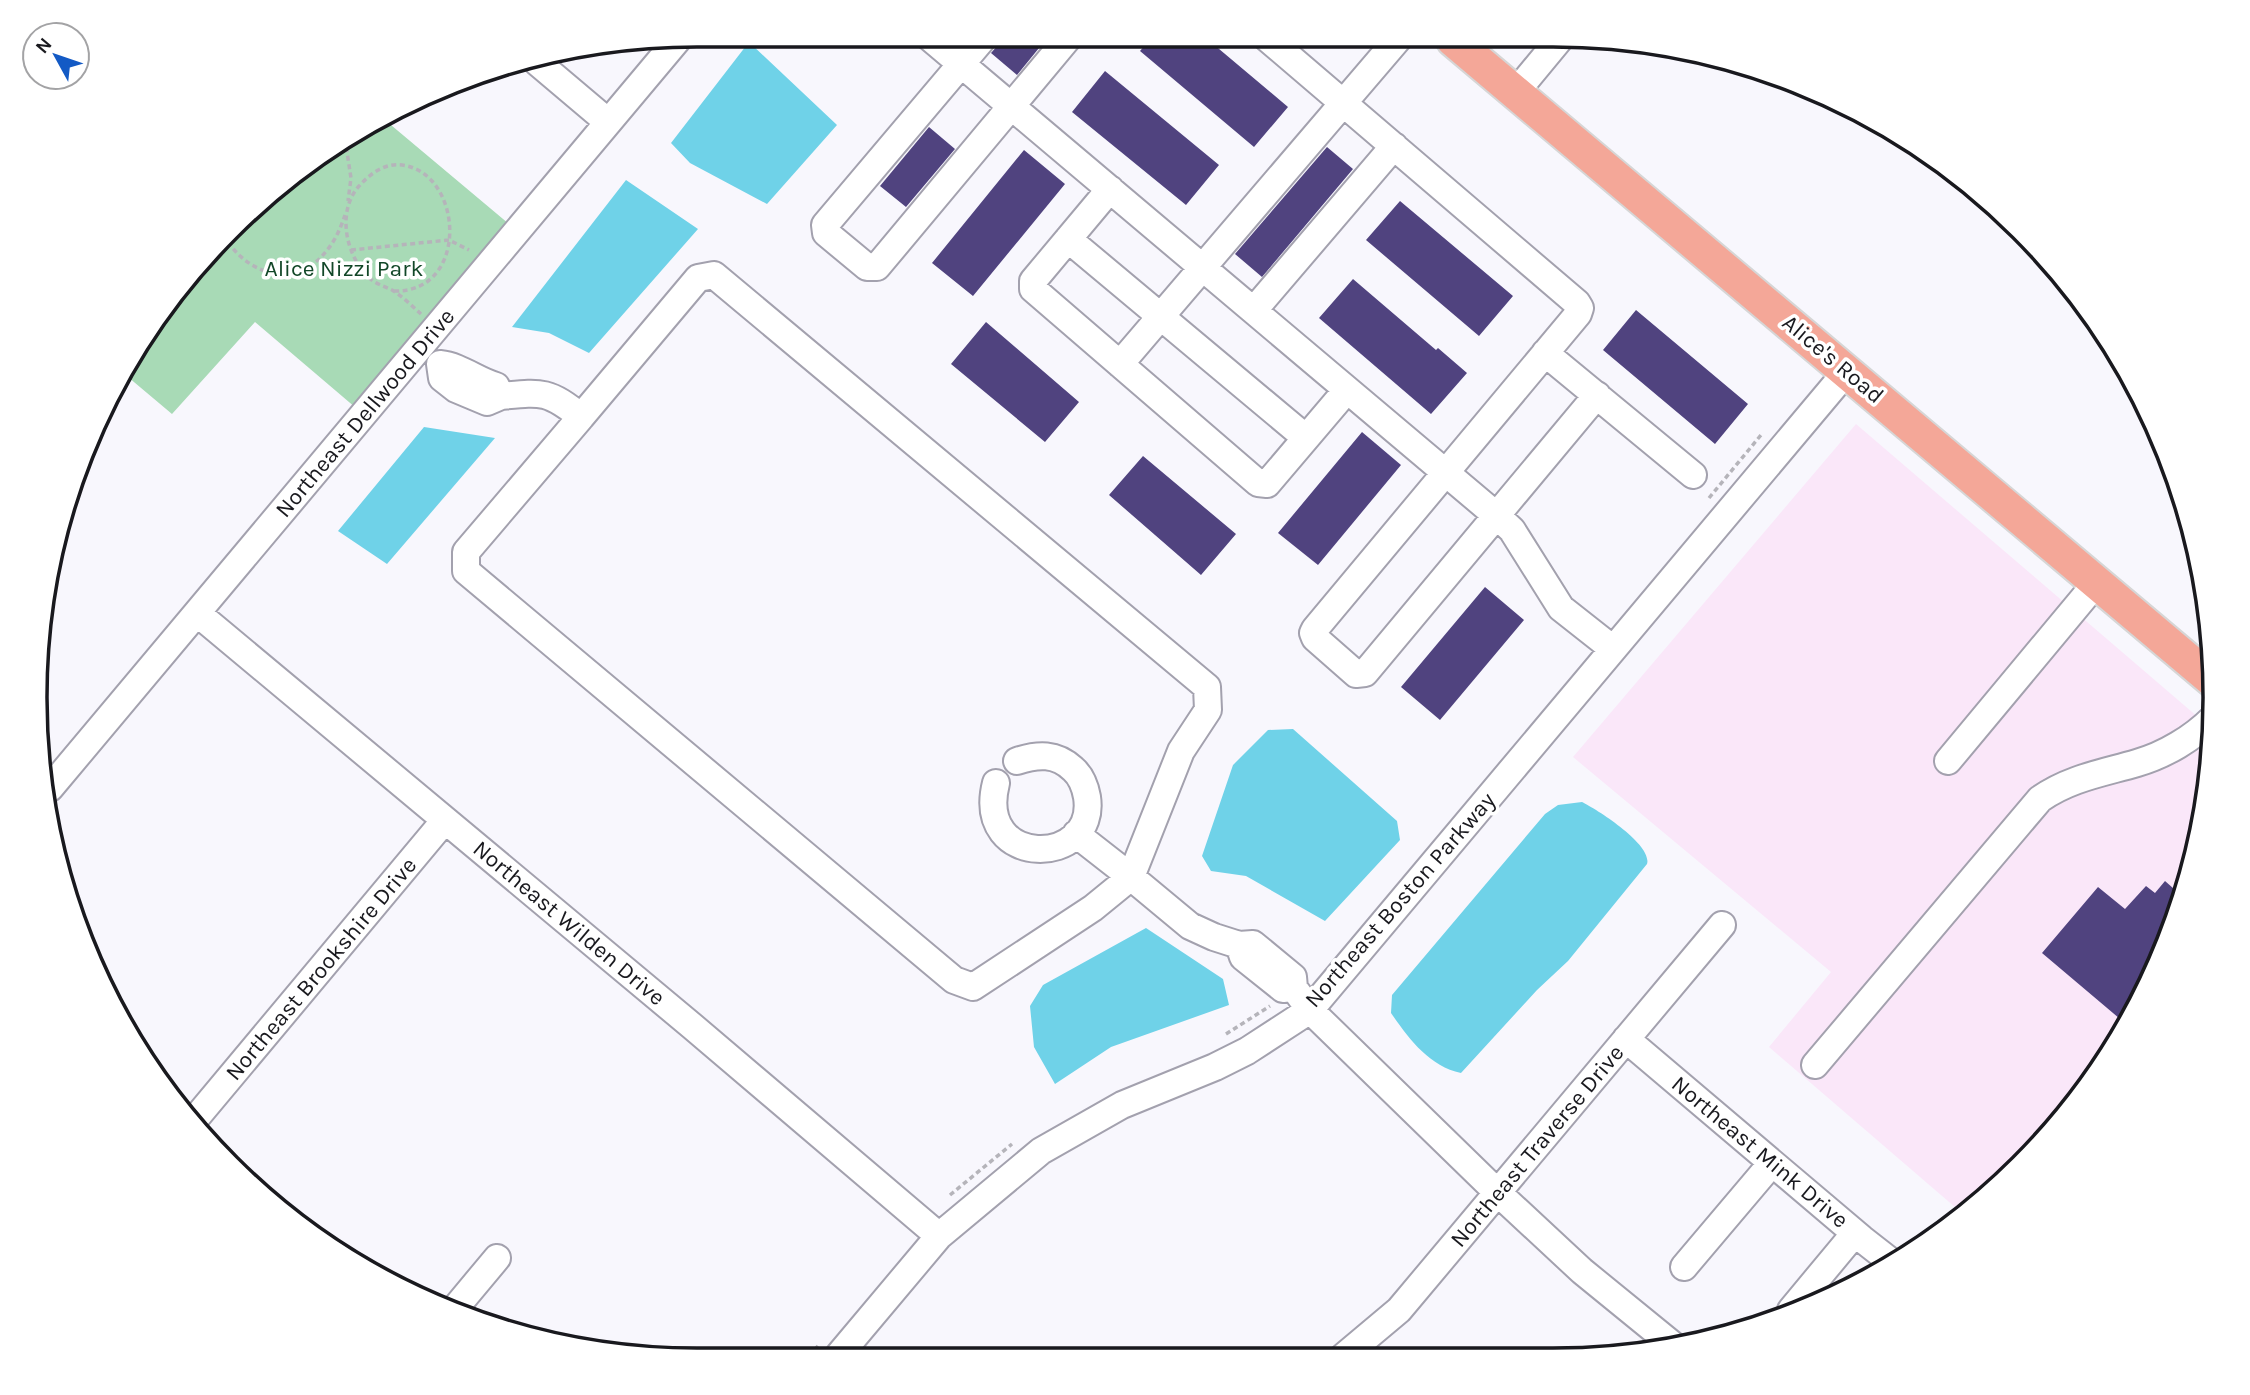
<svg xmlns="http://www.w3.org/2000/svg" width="2250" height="1395" viewBox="0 0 2250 1395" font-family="Karla,sans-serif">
<rect width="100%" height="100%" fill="#f8f7fd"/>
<path fill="#fae7f9" d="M 1856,424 L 2213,730 L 2214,741 L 2192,869 L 2146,991 L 2078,1101 L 1989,1196 L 1963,1214 L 1769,1047 L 1831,972 L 1573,757 Z"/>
<path fill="#a8dab6" d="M 385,120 L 509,224 L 356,408 L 255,322 L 172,414 L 128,377 L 172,295 L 329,147 Z"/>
<path fill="#6fd2e8" d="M 749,42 L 837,125 L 767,204 L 690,163 L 671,143 Z
M 626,180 L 698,229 L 589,353 L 549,333 L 512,327 Z
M 424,427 L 495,438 L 387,564 L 338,531 Z
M 1293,729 L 1397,821 L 1400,840 L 1325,921 L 1246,876 L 1211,871 L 1202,856 L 1233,765 L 1268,730 Z
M 1582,802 C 1598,810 1653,845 1647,864 L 1568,961 L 1537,990 L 1461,1073 C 1429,1066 1409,1039 1391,1013 L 1392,995 L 1545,814 L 1558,805 Z
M 1146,928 L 1223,979 L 1229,1005 L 1111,1047 L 1055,1084 L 1034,1047 L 1030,1006 L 1043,985 Z"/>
<path fill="#50437f" d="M 1005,37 L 1048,37 L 1017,75 L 991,53 Z
M 1151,38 L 1206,38 L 1288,107 L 1254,147 L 1140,51 Z
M 1105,71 L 1219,165 L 1186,205 L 1072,112 Z
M 929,127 L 955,149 L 906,207 L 880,186 Z
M 1327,147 L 1353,169 L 1262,277 L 1235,254 Z
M 1024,150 L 1065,184 L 973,296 L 932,263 Z
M 1400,201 L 1513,296 L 1479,336 L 1366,240 Z
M 1353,279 L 1436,350 L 1438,348 L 1467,373 L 1431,414 L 1319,318 Z
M 1636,310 L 1748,404 L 1715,444 L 1603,350 Z
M 986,322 L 1079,402 L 1045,442 L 951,364 Z
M 1362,432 L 1401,465 L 1318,565 L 1278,533 Z
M 1143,456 L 1236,534 L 1201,575 L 1109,495 Z
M 1485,587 L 1524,620 L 1440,720 L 1401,687 Z
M 2165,881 L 2182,896 L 2146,991 L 2126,1024 L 2042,953 L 2098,887 L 2125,909 L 2146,886 L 2155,893 Z"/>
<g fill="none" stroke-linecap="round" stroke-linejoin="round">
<g stroke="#a3a1ae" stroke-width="30">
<path id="minor" d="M 928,36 L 1497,516 L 1512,530 L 1561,608 L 1613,649
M 984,37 L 825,225 L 826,233 L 867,267 L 877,267 L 1069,37
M 1267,38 L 1577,303 L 1580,308 L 1578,314 L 1315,629 L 1313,633 L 1315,638 L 1356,674 L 1365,673 L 1597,395
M 537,62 L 608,122
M 1516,92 L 1559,40
M 1110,189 L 1033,281 L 1033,289 L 1258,483 L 1267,484 L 1346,391
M 1068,239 L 1306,438
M 1254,310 L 1394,146
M 1545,353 L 1693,475
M 440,364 C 460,366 476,380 496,386 L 501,396 L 487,402 L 456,389 L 442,378 Z
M 1120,364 L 1398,39
M 501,396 C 541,392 548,390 581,417 L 466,552 L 466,571 L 954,980 L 973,987 L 1093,908 L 1131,877 L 1190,926 L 1214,937 L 1239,945
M 581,417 L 698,278 L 714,275 L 1207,687 L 1208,710 L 1181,751 L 1131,877 L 1076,834
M 197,613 L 692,1026 L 939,1236
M 1948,761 L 2097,582
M 996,783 C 974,870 1098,867 1087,797 C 1085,786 1081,776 1073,769 C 1056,753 1038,754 1017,761
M 50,788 L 679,38
M 1253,944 L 1293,977 L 1294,988 L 1283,989 L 1243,957 L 1239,945 Z
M 1294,988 L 1310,1010 L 1497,1192 L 1582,1271 L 1674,1346
M 1626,1039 L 1862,1239 L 1894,1264
M 1815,1065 L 2040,799 C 2070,778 2103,773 2137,763 C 2165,755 2193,738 2213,718
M 196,1118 L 445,820
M 1684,1267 L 1772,1163
M 1791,1310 L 1855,1233
M 452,1312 L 497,1258
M 839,1355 L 939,1236 L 1041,1151 L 1122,1105 L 1215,1067 L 1247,1051 L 1310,1010 L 1847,371
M 1343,1357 L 1399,1310 L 1722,925"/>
</g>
<g stroke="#d6d6d6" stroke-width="37">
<path id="major" d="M 1453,40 L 2212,680"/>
</g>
<path stroke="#b5b4ba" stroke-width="3.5" stroke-dasharray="5 3.5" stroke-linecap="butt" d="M 345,139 L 351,178 L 348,201
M 228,242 C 253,278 299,288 328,249 C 336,239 341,227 345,215
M 351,250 L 449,240 L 469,250
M 394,291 C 470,293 464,173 402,165 C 385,163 371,173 360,185 C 335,211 346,260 373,281 C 379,285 386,287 392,290 C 402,296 412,306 421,314
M 1709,498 L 1761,435
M 1226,1034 L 1270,1006
M 950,1195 L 1012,1144
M 810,1355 L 818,1346"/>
<use href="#minor" stroke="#fff" stroke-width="26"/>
<use href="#major" stroke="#f4a798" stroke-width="33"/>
</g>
<g text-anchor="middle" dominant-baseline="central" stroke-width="7" stroke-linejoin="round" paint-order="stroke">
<g font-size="23" fill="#124728" stroke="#fff">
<text x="344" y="268">Alice Nizzi Park</text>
</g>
<g font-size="23" fill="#19191e" stroke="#fff">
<text transform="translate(1833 359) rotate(40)">Alice's Road</text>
<text transform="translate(365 413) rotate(-50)">Northeast Dellwood Drive</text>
<text transform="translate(1400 900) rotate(-49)">Northeast Boston Parkway</text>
<text transform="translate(569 923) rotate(40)">Northeast Wilden Drive</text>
<text transform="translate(321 969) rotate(-50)">Northeast Brookshire Drive</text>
<text transform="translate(1537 1146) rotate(-50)">Northeast Traverse Drive</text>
<text transform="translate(1760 1152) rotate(40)">Northeast Mink Drive</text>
</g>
</g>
<path d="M0 0H2250V1395H0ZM697 47H1553A650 650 0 0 1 2203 697V698A650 650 0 0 1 1553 1348H697A650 650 0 0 1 47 698V697A650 650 0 0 1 697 47Z" fill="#fff" fill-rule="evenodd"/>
<path fill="none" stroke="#19191e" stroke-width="3.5" d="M697 47H1553A650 650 0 0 1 2203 697V698A650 650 0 0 1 1553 1348H697A650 650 0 0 1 47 698V697A650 650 0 0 1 697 47Z"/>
<g transform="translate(56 56) rotate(310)"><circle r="33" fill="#ffffff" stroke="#a3a3a5" stroke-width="2"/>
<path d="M0-5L12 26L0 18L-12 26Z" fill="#135ac5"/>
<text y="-10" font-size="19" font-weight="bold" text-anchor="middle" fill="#19191e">N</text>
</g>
</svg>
